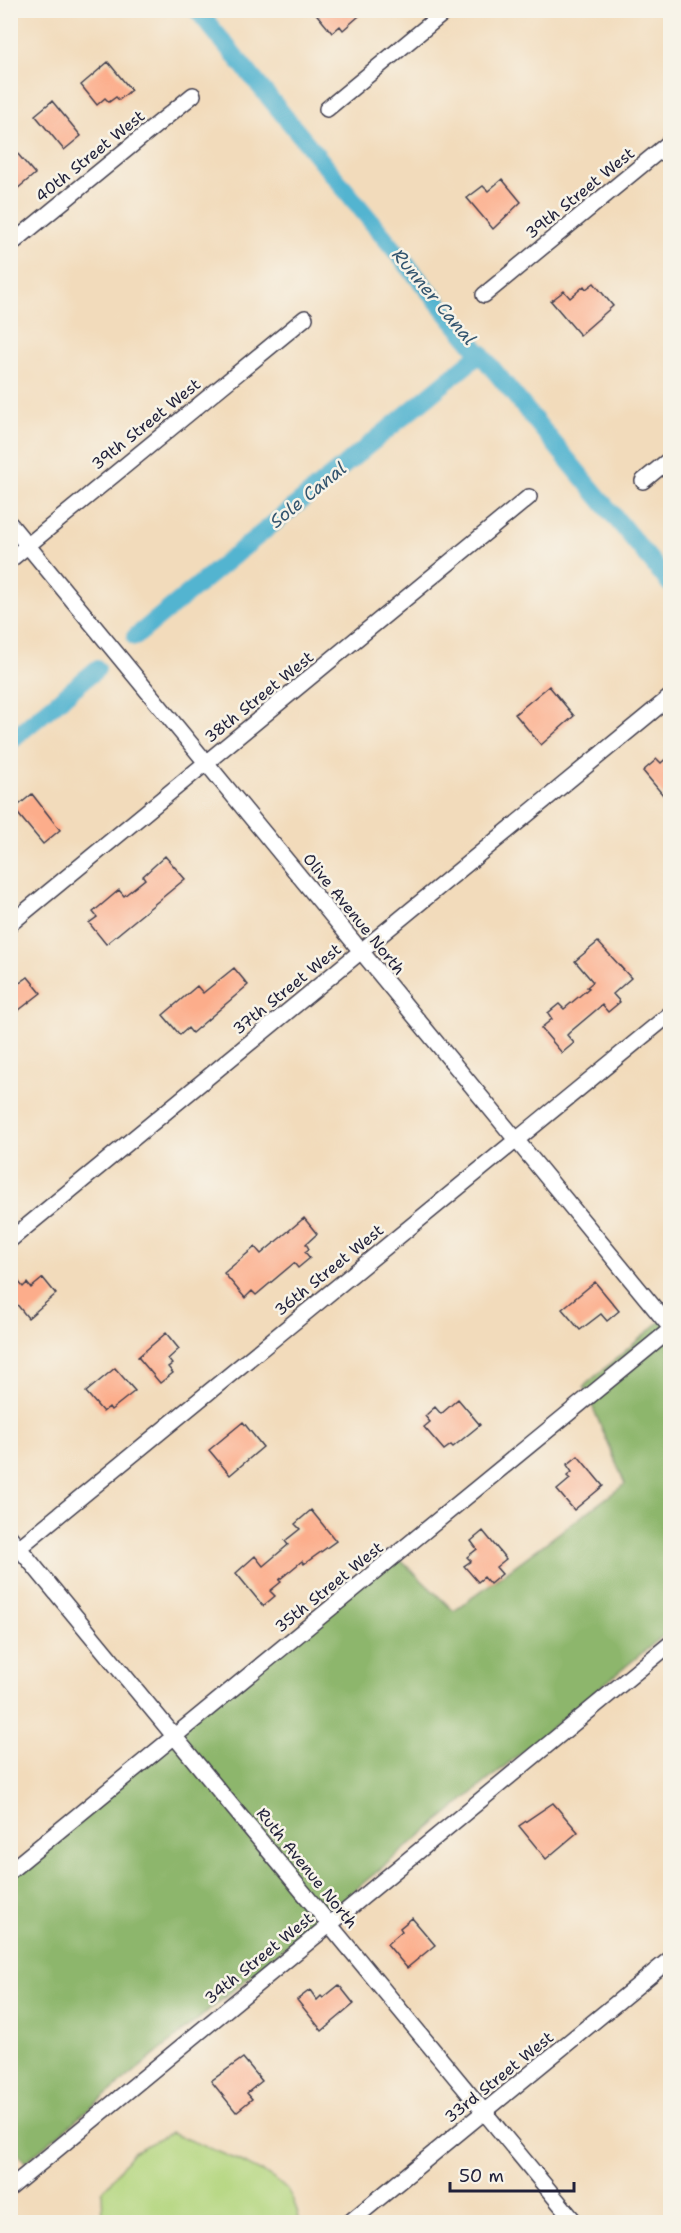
<svg xmlns="http://www.w3.org/2000/svg" width="681" height="2233" viewBox="0 0 681 2233" font-family="'Shantell Sans',sans-serif">
<rect width="100%" height="100%" fill="#f7f3e8"/>
<filter id="ink" filterUnits="userSpaceOnUse"><feTurbulence type="fractalNoise" baseFrequency=".0167" numOctaves="2"/><feDisplacementMap in="SourceGraphic" scale="12" xChannelSelector="R" yChannelSelector="G"/><feConvolveMatrix kernelMatrix="1 2 1 2 8 2 1 2 1" color-interpolation-filters="sRGB"/></filter>
<filter id="wash" filterUnits="userSpaceOnUse"><feTurbulence type="fractalNoise" baseFrequency=".008" numOctaves="4" result="noise"/><feDisplacementMap in="SourceGraphic" scale="24" xChannelSelector="R" yChannelSelector="G"/><feGaussianBlur stdDeviation="1.35" result="paint"/><feColorMatrix in="noise" values="0 0 0 0 0 0 0 0 0 0 0 0 0 0 0 0 0 1.4 0 .05"/><feComposite in="paint" operator="in"/></filter>
<g filter="url(#wash)">
<rect width="100%" height="100%" fill="#f2dbbb"/>
<path fill="#b2d57d" stroke="#6a7c5c" stroke-width="1.5" d="M 171,2133 C 199,2145 278,2171 291,2196 C 295,2203 298,2214 300,2222 L 103,2222 L 102,2192 L 133,2152 Z"/>
<path fill="#8db66c" stroke="#586c54" stroke-width="1.5" d="M 670,1313 L 670,1630 L 25,2162 L 11,2143 L 11,1872 L 390,1550 L 454,1611 L 625,1484 L 584,1386 Z"/>
<g fill="none" stroke-linecap="round" stroke-linejoin="round">
<path stroke="#52b4d0" stroke-width="18" d="M 197,10 L 670,584
M 135,637 L 481,353
M 10,741 L 97,669"/>
</g>
<g id="blocks">
<path fill="#fcad8b" d="M 313,10 L 366,10 L 343,30 L 340,26 L 332,33 Z
M 108,62 L 131,90 L 119,100 L 116,97 L 109,102 L 105,98 L 97,105 L 81,85 Z
M 52,101 L 81,136 L 64,150 L 35,115 Z
M 10,145 L 35,174 L 17,189 L 10,181 Z
M 502,179 L 521,202 L 493,229 L 467,198 L 483,186 L 488,191 Z
M 594,283 L 613,306 L 580,335 L 551,301 L 564,291 L 570,298 L 584,286 L 586,289 Z
M 549,686 L 574,716 L 541,745 L 515,714 Z
M 670,755 L 670,789 L 663,795 L 643,771 L 657,759 L 661,763 Z
M 32,794 L 60,830 L 43,844 L 14,809 Z
M 165,856 L 185,879 L 106,944 L 89,923 L 97,917 L 93,912 L 119,890 L 124,896 L 145,879 L 143,876 Z
M 598,942 L 631,978 L 613,994 L 620,1002 L 608,1012 L 602,1005 L 570,1032 L 567,1035 L 574,1043 L 562,1053 L 541,1028 L 552,1019 L 548,1013 L 559,1004 L 564,1009 L 589,988 L 587,987 L 593,982 L 575,961 Z
M 234,968 L 248,985 L 192,1033 L 188,1028 L 180,1035 L 163,1015 L 197,986 L 203,993 Z
M 28,977 L 41,993 L 10,1017 L 10,990 Z
M 304,1218 L 317,1234 L 306,1244 L 309,1249 L 305,1252 L 310,1258 L 298,1268 L 294,1263 L 256,1295 L 252,1291 L 245,1298 L 224,1273 L 255,1247 L 261,1254 Z
M 43,1278 L 56,1294 L 28,1318 L 10,1296 L 10,1287 L 18,1281 L 23,1287 L 27,1283 L 31,1288 Z
M 595,1282 L 619,1311 L 607,1321 L 601,1314 L 580,1330 L 562,1309 Z
M 166,1333 L 179,1349 L 168,1359 L 172,1364 L 168,1367 L 173,1373 L 160,1383 L 138,1357 Z
M 115,1368 L 135,1391 L 111,1410 L 109,1407 L 103,1412 L 86,1392 Z
M 458,1399 L 480,1425 L 453,1447 L 451,1445 L 444,1450 L 424,1427 L 430,1422 L 425,1416 L 435,1407 L 441,1414 Z
M 243,1422 L 263,1447 L 230,1475 L 209,1450 Z
M 578,1456 L 603,1486 L 574,1510 L 557,1490 L 570,1479 L 567,1476 L 572,1472 L 567,1465 Z
M 311,1510 L 336,1541 L 304,1564 L 302,1561 L 279,1580 L 281,1582 L 270,1591 L 275,1596 L 263,1606 L 236,1573 L 255,1556 L 263,1566 L 288,1545 L 285,1541 L 300,1529 L 295,1524 Z
M 483,1531 L 506,1559 L 496,1567 L 502,1574 L 490,1584 L 484,1577 L 478,1582 L 464,1566 L 471,1561 L 467,1557 L 477,1549 L 471,1541 Z
M 553,1803 L 578,1832 L 546,1859 L 519,1826 Z
M 412,1918 L 435,1945 L 407,1968 L 387,1944 L 402,1931 L 400,1928 Z
M 339,1985 L 354,2004 L 322,2031 L 297,2000 L 310,1990 L 317,2000 L 321,1996 L 323,1998 Z
M 243,2058 L 262,2081 L 247,2093 L 252,2099 L 236,2112 L 211,2081 Z"/>
</g>
</g>
<g filter="url(#ink)">
<use href="#blocks" fill-opacity="0" stroke="#413e4e" stroke-width="1.5"/>
<g fill="none" stroke-linecap="round" stroke-linejoin="round">
<g stroke="#413e4e" stroke-width="18">
<path id="minor" d="M 327,109 L 447,10
M 10,245 L 193,95
M 484,295 L 670,142
M 643,481 L 670,459
M 10,524 L 670,1327
M 10,560 L 305,318
M 10,924 L 529,497
M 10,1240 L 670,697
M 10,1537 L 575,2222
M 10,1555 L 670,1014
M 10,1871 L 670,1330
M 10,2188 L 670,1644
M 350,2222 L 670,1959"/>
</g>
<use href="#minor" stroke="#fff" stroke-width="15"/>
</g>
</g>
<g text-anchor="middle" dominant-baseline="central" stroke-width="5" stroke-linejoin="round" paint-order="stroke">
<g font-size="16" fill="#22223b" stroke="#f7f3e8">
<text transform="translate(90 156) rotate(-39)">40th Street West</text>
<text transform="translate(580 193) rotate(-39)">39th Street West</text>
<text transform="translate(146 424) rotate(-39)">39th Street West</text>
<text transform="translate(259 697) rotate(-39)">38th Street West</text>
<text transform="translate(354 914) rotate(51)">Olive Avenue North</text>
<text transform="translate(287 989) rotate(-39)">37th Street West</text>
<text transform="translate(329 1270) rotate(-39)">36th Street West</text>
<text transform="translate(329 1587) rotate(-39)">35th Street West</text>
<text transform="translate(307 1868) rotate(51)">Ruth Avenue North</text>
<text transform="translate(259 1958) rotate(-39)">34th Street West</text>
<text transform="translate(499 2077) rotate(-39)">33rd Street West</text>
</g>
<g font-size="18" font-style="italic" fill="#33556f" stroke="#f7f3e8">
<text transform="translate(434 297) rotate(50)">Runner Canal</text>
<text transform="translate(308 495) rotate(-39)">Sole Canal</text>
</g>
</g>
<rect width="681" height="2233" fill="none" stroke="#f7f3e8" stroke-width="36"/>
<path d="M450 2182v9h124v-9" fill="none" stroke="#22223b" stroke-width="3"/>
<text x="459" y="2182" font-size="18" fill="#22223b" stroke="#f7f3e8" stroke-width="4.5" paint-order="stroke">50 m</text>
</svg>
